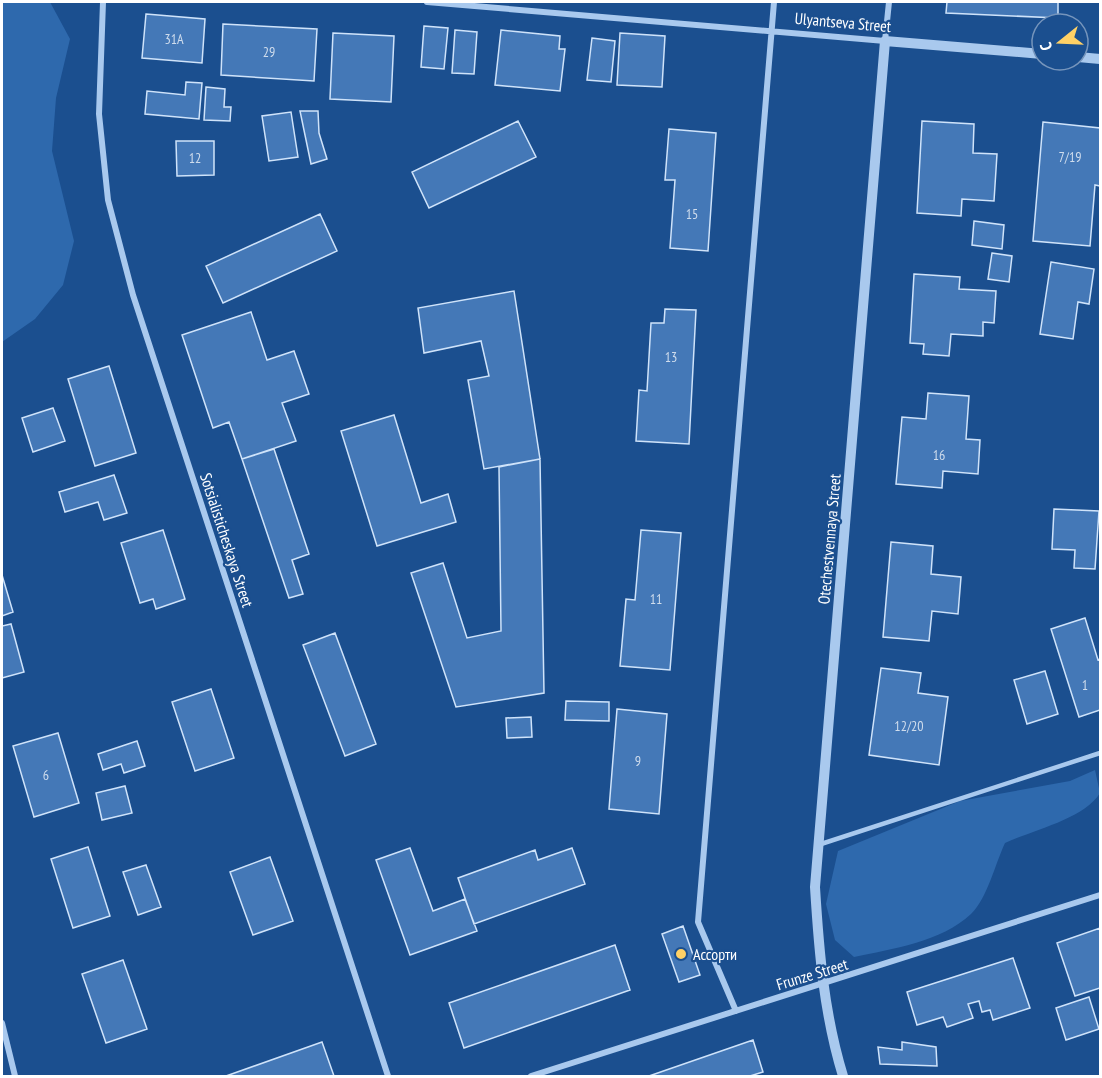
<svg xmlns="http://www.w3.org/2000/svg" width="1102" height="1078" viewBox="0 0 1102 1078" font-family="'PT Sans Narrow',sans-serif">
<rect width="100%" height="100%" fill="#1b4f8f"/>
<path fill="#2e69ad" d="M 2,2 L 50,2 L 70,39 L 56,98 L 52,151 L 74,241 L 63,285 L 35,319 L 2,342 Z
M 1095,770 L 1100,793 C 1084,819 1033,830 1005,843 C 995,864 988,897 971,914 C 941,942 892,949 854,957 L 835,940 L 826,904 L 838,851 L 960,801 L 1070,781 Z"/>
<path fill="#4478b7" stroke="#cfe3fa" stroke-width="1.5" d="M 947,2 L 1058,2 L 1058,18 L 946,13 Z
M 146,14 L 205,19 L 202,63 L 142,58 Z
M 223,24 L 317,29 L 314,81 L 221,75 Z
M 424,26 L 448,28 L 444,69 L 421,67 Z
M 455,30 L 477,32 L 474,74 L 452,73 Z
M 501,30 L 560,36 L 559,49 L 565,49 L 560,91 L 495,85 Z
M 333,33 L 394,36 L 391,102 L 330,99 Z
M 620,33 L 665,36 L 662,87 L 617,85 Z
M 592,38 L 615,41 L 611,82 L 587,80 Z
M 186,82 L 202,83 L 199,119 L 145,114 L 147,91 L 185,95 Z
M 206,87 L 225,89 L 224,107 L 231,107 L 230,121 L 204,120 Z
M 300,111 L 318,111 L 319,133 L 327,159 L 311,164 Z
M 291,112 L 298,157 L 269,161 L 262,116 Z
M 518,121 L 536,157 L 429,208 L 412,172 Z
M 922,121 L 974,124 L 973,153 L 997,154 L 994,201 L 962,199 L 961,216 L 917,213 Z
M 1043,122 L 1100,128 L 1100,186 L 1095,185 L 1090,246 L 1033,241 Z
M 669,129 L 716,133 L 708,251 L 670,248 L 675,180 L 665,180 Z
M 176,141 L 214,141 L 214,175 L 177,176 Z
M 320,214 L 337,251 L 223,303 L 206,266 Z
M 974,221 L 1004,225 L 1002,249 L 972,245 Z
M 992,253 L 1012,256 L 1009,282 L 988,279 Z
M 1051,262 L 1094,269 L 1089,304 L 1078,302 L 1073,339 L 1040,334 Z
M 914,274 L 960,277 L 959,289 L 996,291 L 994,323 L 983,322 L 983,336 L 951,334 L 949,356 L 923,354 L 924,344 L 910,343 Z
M 514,291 L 540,459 L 484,469 L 468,380 L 489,376 L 481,341 L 424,353 L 418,308 Z
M 665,309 L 696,310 L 689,444 L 636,441 L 639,390 L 647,391 L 651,323 L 664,323 Z
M 251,312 L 267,360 L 294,351 L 309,394 L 282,403 L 296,441 L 242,459 L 229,422 L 213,428 L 182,335 Z
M 109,366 L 136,453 L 95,466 L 68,379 Z
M 928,393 L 969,396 L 966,439 L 980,440 L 978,474 L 943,471 L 942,488 L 896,484 L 902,417 L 926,419 Z
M 53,408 L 65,441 L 33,452 L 22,418 Z
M 394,415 L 421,503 L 448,494 L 456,522 L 377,546 L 341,431 Z
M 274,449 L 309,554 L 292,560 L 303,594 L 289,598 L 242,459 Z
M 540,459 L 544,693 L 456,707 L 411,573 L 443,563 L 467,638 L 501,631 L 499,467 Z
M 114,475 L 127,513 L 104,520 L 98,502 L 65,512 L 59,492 Z
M 1054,509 L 1099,511 L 1095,569 L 1074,568 L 1075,550 L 1052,549 Z
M 163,530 L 185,599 L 156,609 L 153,599 L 140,603 L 121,543 Z
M 641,530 L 681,533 L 670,670 L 620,666 L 626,599 L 635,600 Z
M 891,542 L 933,546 L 931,574 L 961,577 L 958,614 L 932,611 L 929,641 L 883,637 Z
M 2,575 L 13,612 L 2,616 Z
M 1085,618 L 1098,660 L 1100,659 L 1100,710 L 1079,717 L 1051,629 Z
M 11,624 L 24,672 L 2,678 L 2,626 Z
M 335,633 L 376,744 L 345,756 L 303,645 Z
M 881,668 L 921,673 L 918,693 L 948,697 L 939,765 L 869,755 Z
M 1045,671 L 1058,714 L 1027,724 L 1014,680 Z
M 211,689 L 234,758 L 195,771 L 172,702 Z
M 566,701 L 609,702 L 609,721 L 565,720 Z
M 617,709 L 667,714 L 659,814 L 609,809 Z
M 531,717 L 532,737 L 507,738 L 506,718 Z
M 58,733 L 79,803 L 34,817 L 13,746 Z
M 137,741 L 145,766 L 124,773 L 121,764 L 103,770 L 98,754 Z
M 125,786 L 132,813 L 102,820 L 96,793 Z
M 88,847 L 110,916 L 73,928 L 51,859 Z
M 410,848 L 433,911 L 465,899 L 477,931 L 410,955 L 376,860 Z
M 572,848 L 585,884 L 474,924 L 458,878 L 535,850 L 538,860 Z
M 270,857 L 293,921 L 253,935 L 230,872 Z
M 146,865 L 161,907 L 138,915 L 123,872 Z
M 683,926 L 700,975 L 679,982 L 662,934 Z
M 1100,928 L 1100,988 L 1075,996 L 1057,943 Z
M 615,945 L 630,990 L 464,1048 L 449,1003 Z
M 1013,958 L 1030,1008 L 993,1020 L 990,1010 L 982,1012 L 979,1001 L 968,1004 L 973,1018 L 947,1027 L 943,1017 L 917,1025 L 907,992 Z
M 123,960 L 147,1029 L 106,1043 L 82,974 Z
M 1089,997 L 1099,1029 L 1066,1040 L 1056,1008 Z
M 753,1040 L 763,1072 L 750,1076 L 649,1076 Z
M 322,1042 L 334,1076 L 226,1076 Z
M 902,1042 L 936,1047 L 937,1066 L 880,1064 L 878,1047 L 902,1050 Z"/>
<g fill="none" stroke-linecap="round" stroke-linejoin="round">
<path stroke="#a9c9ee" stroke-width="4.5" d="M 818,845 L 1100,753"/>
<path stroke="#a9c9ee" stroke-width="6" d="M 103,2 L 99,114 L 108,200 L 133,295 L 388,1076
M 427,2 L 885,41 L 889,2
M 736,1011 L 698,922 L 774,2
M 2,1023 L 15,1076
M 531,1076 L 1100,895"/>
<path stroke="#a9c9ee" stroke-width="10" d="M 1078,57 L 1100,59
M 843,1076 C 824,1014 819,952 815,887 L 885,41 L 1042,54"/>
</g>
<circle fill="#ffd166" stroke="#1b4f8f" stroke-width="2" cx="681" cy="954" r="6"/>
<g text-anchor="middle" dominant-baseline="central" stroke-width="4.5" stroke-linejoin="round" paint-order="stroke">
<g font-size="14" fill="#d0dded">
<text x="174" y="39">31А</text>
<text x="269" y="52">29</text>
<text x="1070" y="157">7/19</text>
<text x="195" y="158">12</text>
<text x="692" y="214">15</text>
<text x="671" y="357">13</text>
<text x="939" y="455">16</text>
<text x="656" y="599">11</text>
<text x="1085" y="685">1</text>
<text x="909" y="726">12/20</text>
<text x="638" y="761">9</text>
<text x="46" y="775">6</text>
</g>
<g font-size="16" fill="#fff" stroke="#1b4f8f">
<text transform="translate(843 22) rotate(5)">Ulyantseva Street</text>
<text transform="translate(829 539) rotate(-85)">Otechestvennaya Street</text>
<text transform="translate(227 540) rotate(72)">Sotsialisticheskaya Street</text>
<text transform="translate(812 974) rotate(-17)">Frunze Street</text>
</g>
<g font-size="16" fill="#fff" stroke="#1b4f8f" text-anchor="start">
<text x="693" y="954">Ассорти</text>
</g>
</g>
<rect width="1102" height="1078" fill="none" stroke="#ffffff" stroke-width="6"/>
<g transform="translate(1060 42) rotate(252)"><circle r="28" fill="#1b4f8f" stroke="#7695bc" stroke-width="1.5"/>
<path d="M0-4.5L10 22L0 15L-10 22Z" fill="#ffd166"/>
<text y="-9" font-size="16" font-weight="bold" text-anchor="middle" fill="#ffffff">С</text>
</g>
</svg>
